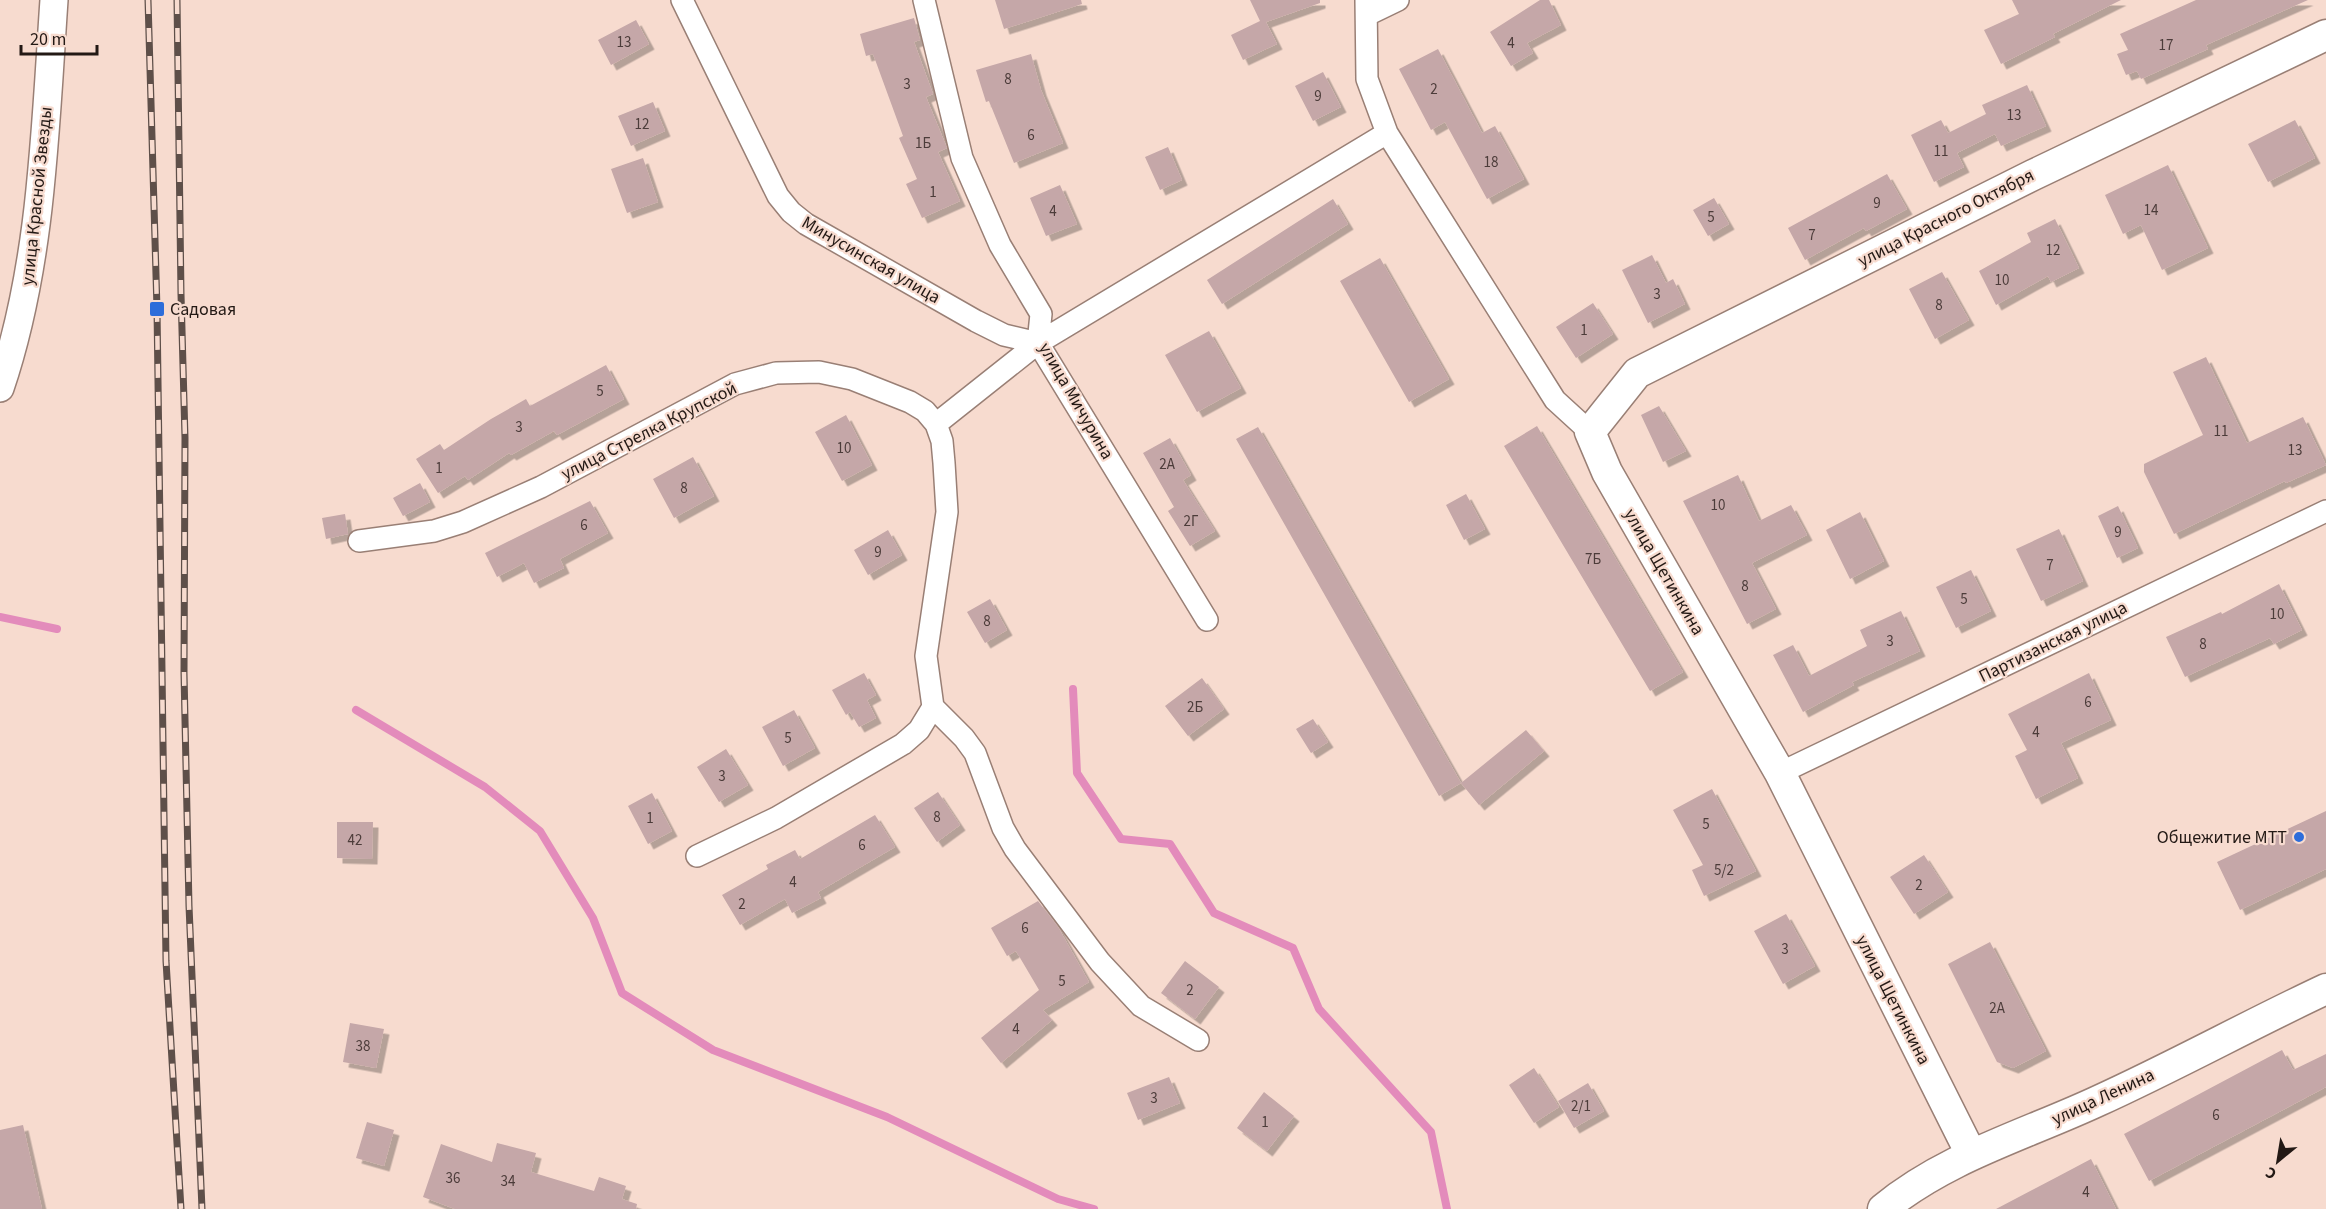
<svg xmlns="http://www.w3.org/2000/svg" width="2326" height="1209" viewBox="0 0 2326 1209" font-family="'Source Sans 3',sans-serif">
<defs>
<filter id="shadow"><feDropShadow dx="5.5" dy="5.5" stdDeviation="0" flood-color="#0004"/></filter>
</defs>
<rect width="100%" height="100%" fill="#f7dbcf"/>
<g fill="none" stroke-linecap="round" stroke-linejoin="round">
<path stroke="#e38bbb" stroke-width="8" d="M 0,617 L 57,629
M 1073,689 L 1077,773 L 1121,839 L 1170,844 L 1214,913 L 1293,948 L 1319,1009 L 1431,1132 L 1447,1209
M 356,710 L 485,787 L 540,831 L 593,918 L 622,993 L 713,1050 L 887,1117 L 1058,1199 L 1094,1209"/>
</g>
<path fill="#c5a7a8" filter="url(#shadow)" d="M 995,0 L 1081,0 L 1082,4 L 1004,29 Z
M 1250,0 L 1320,0 L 1320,3 L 1266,22 L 1277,44 L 1243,60 L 1231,35 L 1260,21 Z
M 1540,0 L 1549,0 L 1561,25 L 1527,43 L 1533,53 L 1511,66 L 1490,32 Z
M 2012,0 L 2121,0 L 2053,34 L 2055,37 L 2001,64 L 1984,30 L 2019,14 Z
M 2196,0 L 2308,0 L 2206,45 L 2208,49 L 2141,79 L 2137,71 L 2126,75 L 2117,54 L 2128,50 L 2120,34 Z
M 914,18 L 920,40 L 914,42 L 933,94 L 926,97 L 947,148 L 938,152 L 960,201 L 922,218 L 906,184 L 917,179 L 899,138 L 903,136 L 873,54 L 866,56 L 860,34 Z
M 636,20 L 649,44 L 611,65 L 598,40 Z
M 1438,49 L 1482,133 L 1495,126 L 1524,179 L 1487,199 L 1445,122 L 1431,130 L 1399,69 Z
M 1031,54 L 1041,90 L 1063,143 L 1014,163 L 989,101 L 986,102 L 976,70 Z
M 1323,72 L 1341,107 L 1313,121 L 1295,86 Z
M 2027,85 L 2046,126 L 2001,146 L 1995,134 L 1957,153 L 1964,167 L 1934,182 L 1911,135 L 1941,120 L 1948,133 L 1986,114 L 1982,105 Z
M 653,102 L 665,131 L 631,146 L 618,116 Z
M 2295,120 L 2315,158 L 2268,182 L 2248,144 Z
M 1168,147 L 1182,180 L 1160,190 L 1145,157 Z
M 643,158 L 658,202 L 627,213 L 611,169 Z
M 2168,165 L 2208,248 L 2162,270 L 2141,225 L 2123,234 L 2105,195 Z
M 1887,174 L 1907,209 L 1866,231 L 1864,228 L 1805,260 L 1788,228 Z
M 1060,185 L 1077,224 L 1046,236 L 1030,198 Z
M 1714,198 L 1729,224 L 1708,236 L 1693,210 Z
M 1333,199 L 1348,224 L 1222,304 L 1207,280 Z
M 2055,219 L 2079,268 L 2051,282 L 2048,276 L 1996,305 L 1979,271 L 2031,242 L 2027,233 Z
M 1652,255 L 1666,283 L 1673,279 L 1685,304 L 1648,323 L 1622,270 Z
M 1380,258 L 1449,379 L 1409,402 L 1340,281 Z
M 1942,272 L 1969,320 L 1935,339 L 1909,289 Z
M 1593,303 L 1613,334 L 1576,358 L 1556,327 Z
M 1209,331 L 1241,388 L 1197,412 L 1165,355 Z
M 2206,357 L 2247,443 L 2303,417 L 2326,465 L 2286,483 L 2285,481 L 2174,534 L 2144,472 L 2144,464 L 2203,435 L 2173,372 Z
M 606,365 L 624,399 L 557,435 L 554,431 L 511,455 L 509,453 L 468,480 L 465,476 L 438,493 L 416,459 L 440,444 L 444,450 L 491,419 L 526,399 L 530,406 Z
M 1659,406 L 1686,451 L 1663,462 L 1641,415 Z
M 846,415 L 872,465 L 842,481 L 815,432 Z
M 1537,426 L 1683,672 L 1650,691 L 1504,446 Z
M 1258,427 L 1461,783 L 1439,796 L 1236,439 Z
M 1170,438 L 1191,475 L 1183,480 L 1215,531 L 1190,546 L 1168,511 L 1174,507 L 1143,453 Z
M 693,457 L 714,496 L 674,518 L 653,479 Z
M 1738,475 L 1759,521 L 1791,505 L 1807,535 L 1752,563 L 1776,609 L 1747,624 L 1683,501 Z
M 420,483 L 430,502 L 403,516 L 393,498 Z
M 1466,494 L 1485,529 L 1464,540 L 1446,505 Z
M 590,501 L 608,533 L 560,559 L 564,568 L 534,583 L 524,563 L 497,577 L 485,553 Z
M 2118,506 L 2138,548 L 2117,558 L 2098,516 Z
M 1860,512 L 1884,561 L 1850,579 L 1826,530 Z
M 345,514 L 348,534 L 326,539 L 322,518 Z
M 2059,529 L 2083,581 L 2041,601 L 2016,549 Z
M 888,530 L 902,555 L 868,575 L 854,550 Z
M 1971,570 L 1991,611 L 1956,628 L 1936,587 Z
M 2279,584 L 2302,630 L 2274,644 L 2270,638 L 2185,677 L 2166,637 L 2221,612 L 2222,614 Z
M 990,599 L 1007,630 L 985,643 L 967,612 Z
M 1901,611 L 1920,651 L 1852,682 L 1854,685 L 1803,712 L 1773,655 L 1793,645 L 1809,676 L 1867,646 L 1860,630 Z
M 864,673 L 876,695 L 867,700 L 876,718 L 859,727 L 850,712 L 846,715 L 832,690 Z
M 2089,673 L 2111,720 L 2061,743 L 2078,778 L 2036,799 L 2015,756 L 2027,750 L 2008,714 Z
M 1202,678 L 1224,709 L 1188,736 L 1165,706 Z
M 794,710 L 815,748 L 783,766 L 762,727 Z
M 1313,719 L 1328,742 L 1311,753 L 1296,729 Z
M 1526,730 L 1544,751 L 1479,805 L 1461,783 Z
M 726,749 L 748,785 L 719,802 L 697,767 Z
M 1712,789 L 1756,871 L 1704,896 L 1692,870 L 1703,865 L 1673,810 Z
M 938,792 L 960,825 L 937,842 L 914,808 Z
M 652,793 L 672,831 L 648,844 L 628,806 Z
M 2326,811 L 2326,869 L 2240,910 L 2217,862 Z
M 875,815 L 895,847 L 818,892 L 821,898 L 792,913 L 785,899 L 740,925 L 722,895 L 768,869 L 766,865 L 795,850 L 800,859 Z
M 337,822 L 373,822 L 372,859 L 337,858 Z
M 1924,855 L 1948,892 L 1914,914 L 1890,877 Z
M 1038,901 L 1058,927 L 1089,982 L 1043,1010 L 1052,1020 L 1001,1063 L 981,1038 L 1039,990 L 1016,951 L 1007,956 L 991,928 Z
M 1786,914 L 1815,966 L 1783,984 L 1754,931 Z
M 1990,942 L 2046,1051 L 2013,1068 L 1997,1062 L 1948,964 Z
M 1185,961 L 1219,987 L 1195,1019 L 1161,993 Z
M 350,1023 L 384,1029 L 376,1068 L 343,1062 Z
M 2282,1050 L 2293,1070 L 2326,1054 L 2326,1087 L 2149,1181 L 2124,1134 Z
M 1534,1068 L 1559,1107 L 1534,1123 L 1509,1085 Z
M 1169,1077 L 1180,1103 L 1138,1120 L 1127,1093 Z
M 1588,1083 L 1604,1111 L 1574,1128 L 1558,1101 Z
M 1264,1092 L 1294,1116 L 1267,1151 L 1237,1128 Z
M 367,1122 L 394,1130 L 384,1166 L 356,1158 Z
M 23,1125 L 42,1209 L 0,1209 L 0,1130 Z
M 497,1143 L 536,1153 L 531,1172 L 594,1191 L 599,1177 L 626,1186 L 622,1199 L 637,1204 L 636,1209 L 455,1209 L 423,1197 L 441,1144 L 492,1162 Z
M 2091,1159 L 2116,1209 L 1996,1209 L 2057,1177 Z"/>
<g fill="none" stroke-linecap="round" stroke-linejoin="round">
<g stroke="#997f75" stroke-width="24">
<path id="minor" d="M 682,0 L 778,196 L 791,212 L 806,224 L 976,321 L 1004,335 L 1038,343
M 924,0 L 962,158 L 1000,245 L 1041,314 L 1038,343 L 1207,620
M 1366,0 L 1367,79 L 1387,133 L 1555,400 L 1590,432
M 1367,15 L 1398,0
M 936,424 L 1038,343 L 1387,133
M 359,541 L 434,531 L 463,522 L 541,487 L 735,384 L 776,373 L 819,372 L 852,379 L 910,402 L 925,411 L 936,424 L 942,441 L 944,463 L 947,512 L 926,656 L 933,707 L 964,738 L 975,753 L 1003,828 L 1015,849 L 1100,962 L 1141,1006 L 1198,1040
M 1780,773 L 2326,511
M 697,856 L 776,818 L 903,744 L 919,730 L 933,707"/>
</g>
<g stroke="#997f75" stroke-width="30">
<path id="tertiary" d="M 0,388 C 42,264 45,130 54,0"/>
</g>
<g stroke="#997f75" stroke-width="33">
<path id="secondary" d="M 1971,1154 L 1780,773 L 1607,472 L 1590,432 L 1637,373 L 2033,175 L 2326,35
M 1883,1209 C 1946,1157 2025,1135 2098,1101 C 2175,1066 2249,1025 2326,989"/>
</g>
<use href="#minor" stroke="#fff" stroke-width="21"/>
<use href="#tertiary" stroke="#fff" stroke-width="27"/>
<use href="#secondary" stroke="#fff" stroke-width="30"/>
<g stroke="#5e4f49" stroke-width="7">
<path id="rail" d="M 148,0 L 157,309 L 166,961 L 181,1209
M 177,0 L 181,294 L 185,438 L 184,673 L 189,906 L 202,1209"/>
</g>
<use href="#rail" stroke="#f7dbcf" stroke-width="4.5" stroke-dasharray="14" stroke-linecap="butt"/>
</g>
<g fill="#2d6dda" stroke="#f7dbcf" stroke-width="2">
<rect x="149" y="301" width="16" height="16" rx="3"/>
<circle cx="2299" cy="837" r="6"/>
</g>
<g text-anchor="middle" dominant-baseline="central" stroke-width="4.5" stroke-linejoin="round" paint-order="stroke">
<g font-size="15" fill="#4c3c3a">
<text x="624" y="42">13</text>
<text x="1511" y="43">4</text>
<text x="2166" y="45">17</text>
<text x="1008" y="79">8</text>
<text x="907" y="84">3</text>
<text x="1434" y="89">2</text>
<text x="1318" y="96">9</text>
<text x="2014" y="115">13</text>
<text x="642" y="124">12</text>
<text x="1031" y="135">6</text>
<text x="923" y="143">1Б</text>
<text x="1941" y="151">11</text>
<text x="1491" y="162">18</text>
<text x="933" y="192">1</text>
<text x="1877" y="203">9</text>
<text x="2151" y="210">14</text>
<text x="1053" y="211">4</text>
<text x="1711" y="217">5</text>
<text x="1812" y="235">7</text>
<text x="2053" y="250">12</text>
<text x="2002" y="280">10</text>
<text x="1657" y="294">3</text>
<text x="1939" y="305">8</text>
<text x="1584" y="330">1</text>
<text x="600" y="391">5</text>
<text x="519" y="427">3</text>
<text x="2221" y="431">11</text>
<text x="844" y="448">10</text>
<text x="2295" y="450">13</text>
<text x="1167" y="464">2А</text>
<text x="439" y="468">1</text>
<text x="684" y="488">8</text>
<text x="1718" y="505">10</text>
<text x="1191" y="521">2Г</text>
<text x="584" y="525">6</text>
<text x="2118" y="532">9</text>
<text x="878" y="552">9</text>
<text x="1593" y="559">7Б</text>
<text x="2050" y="565">7</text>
<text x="1745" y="586">8</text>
<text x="1964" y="599">5</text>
<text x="2277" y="614">10</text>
<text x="987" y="621">8</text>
<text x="1890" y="641">3</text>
<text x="2203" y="644">8</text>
<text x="2088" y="702">6</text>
<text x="1195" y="707">2Б</text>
<text x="2036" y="732">4</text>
<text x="788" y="738">5</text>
<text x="722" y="776">3</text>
<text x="937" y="817">8</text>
<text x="650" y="818">1</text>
<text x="1706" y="824">5</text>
<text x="355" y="840">42</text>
<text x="862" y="845">6</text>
<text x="1724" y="870">5/2</text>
<text x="793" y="882">4</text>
<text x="1919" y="885">2</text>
<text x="742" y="904">2</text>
<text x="1025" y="928">6</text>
<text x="1785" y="949">3</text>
<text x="1062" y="981">5</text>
<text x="1190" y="990">2</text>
<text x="1997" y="1008">2А</text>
<text x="1016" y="1029">4</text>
<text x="363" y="1046">38</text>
<text x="1154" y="1098">3</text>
<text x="1581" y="1106">2/1</text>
<text x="2216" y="1115">6</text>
<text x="1265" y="1122">1</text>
<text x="453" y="1178">36</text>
<text x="508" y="1181">34</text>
<text x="2086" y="1192">4</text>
</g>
<g font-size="18" fill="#231915" stroke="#f7dbcf">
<text transform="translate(37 196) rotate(-84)">улица Красной Звезды</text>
<text transform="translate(1946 218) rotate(-27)">улица Красного Октября</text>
<text transform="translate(871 260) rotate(30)">Минусинская улица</text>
<text transform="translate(1076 401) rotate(60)">улица Мичурина</text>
<text transform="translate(649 431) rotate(-27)">улица Стрелка Крупской</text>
<text transform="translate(1664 572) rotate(60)">улица Щетинкина</text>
<text transform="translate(2053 642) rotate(-26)">Партизанская улица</text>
<text transform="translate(1893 1000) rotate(63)">улица Щетинкина</text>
<text transform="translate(2103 1097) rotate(-25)">улица Ленина</text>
</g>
<g font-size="18" fill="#231915" stroke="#f7dbcf" text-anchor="start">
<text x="170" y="309">Садовая</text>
<text x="2287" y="837" text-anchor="end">Общежитие МТТ</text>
</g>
</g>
<g transform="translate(2278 1161) rotate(210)" stroke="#f7dbcf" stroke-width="4.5" paint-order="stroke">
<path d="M0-4.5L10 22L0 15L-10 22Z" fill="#231915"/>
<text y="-9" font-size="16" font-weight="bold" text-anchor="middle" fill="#231915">С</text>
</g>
<path d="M21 45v9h76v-9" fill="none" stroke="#231915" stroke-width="3"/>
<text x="30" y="45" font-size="18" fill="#231915" stroke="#f7dbcf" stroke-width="4.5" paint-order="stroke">20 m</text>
</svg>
